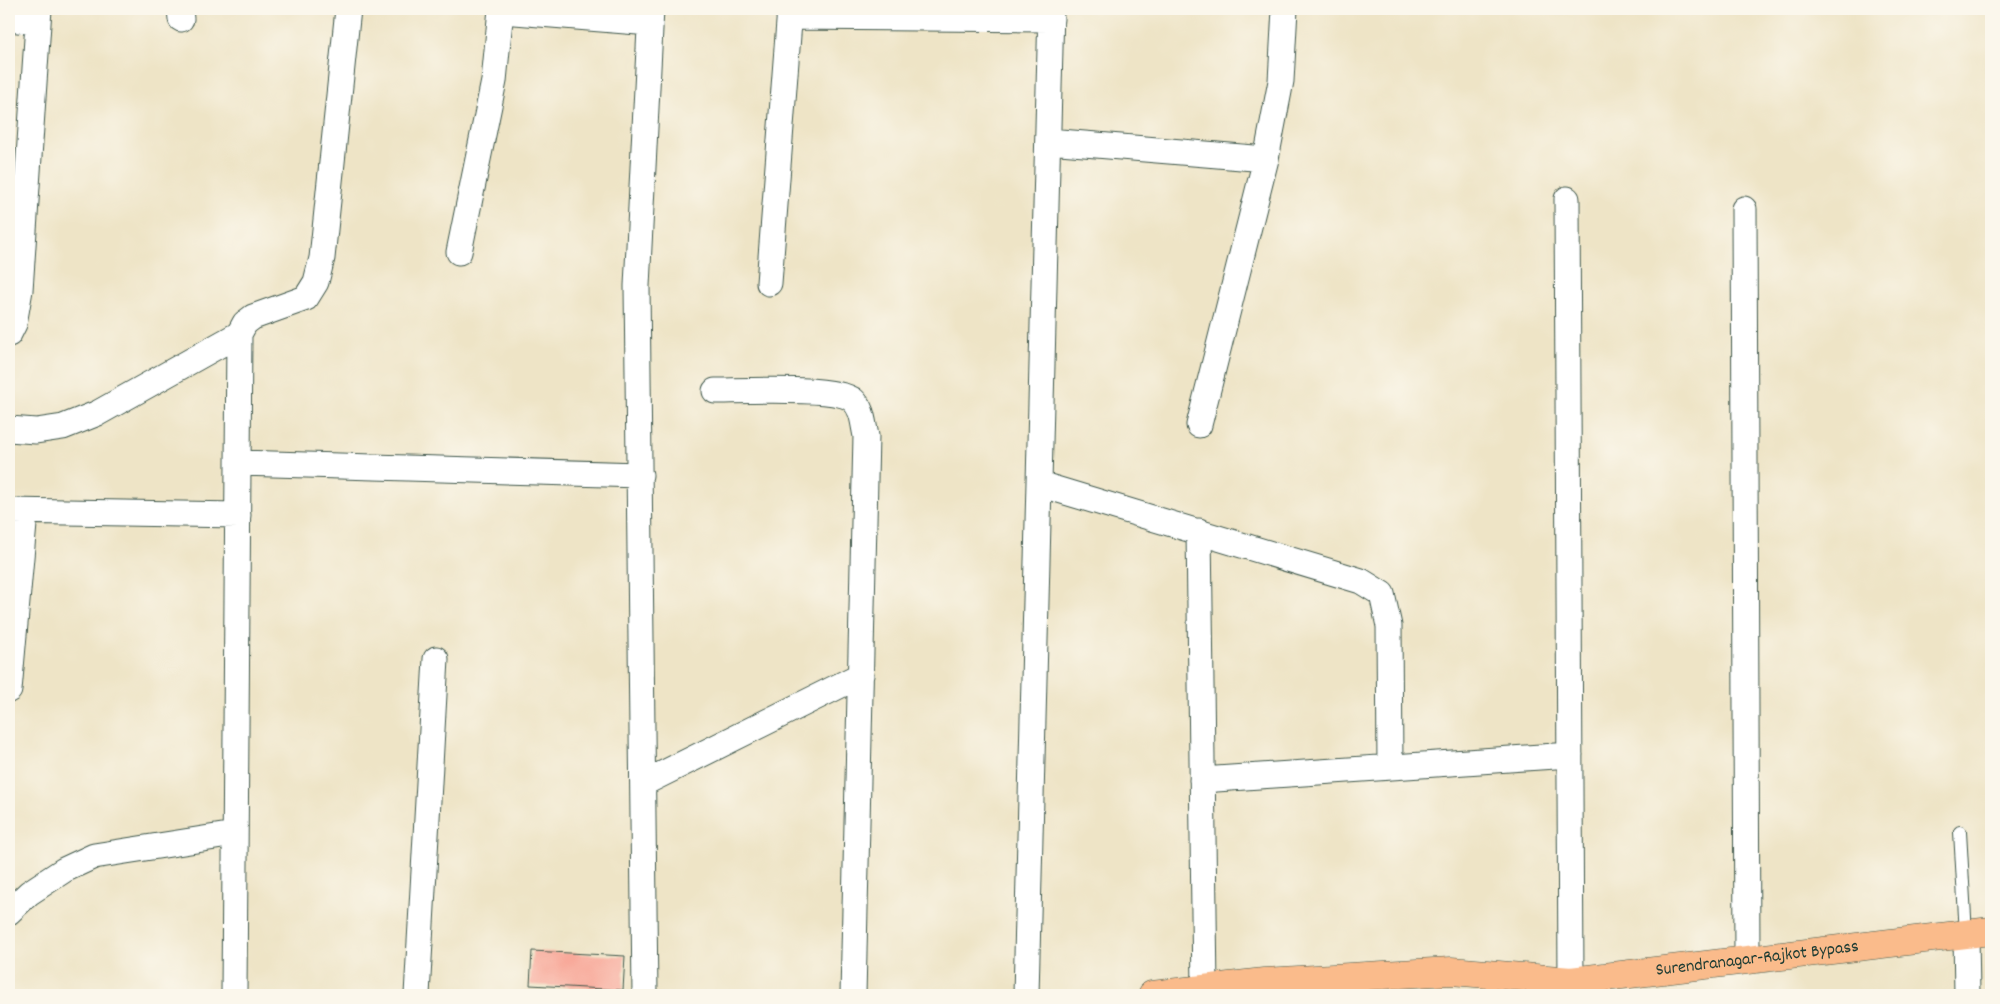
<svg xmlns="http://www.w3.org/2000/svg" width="2000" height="1004" viewBox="0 0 2000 1004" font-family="Dekko,sans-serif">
<rect width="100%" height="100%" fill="#fbf7ec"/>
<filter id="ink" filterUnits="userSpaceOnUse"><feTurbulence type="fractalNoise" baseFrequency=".02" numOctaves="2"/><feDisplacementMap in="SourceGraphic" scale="10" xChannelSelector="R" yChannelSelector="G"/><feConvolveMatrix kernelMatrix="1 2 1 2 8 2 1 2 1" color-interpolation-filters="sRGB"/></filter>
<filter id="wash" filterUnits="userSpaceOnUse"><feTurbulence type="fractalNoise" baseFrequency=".0096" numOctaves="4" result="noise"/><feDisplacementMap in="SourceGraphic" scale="20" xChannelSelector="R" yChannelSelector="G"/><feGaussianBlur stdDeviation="1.12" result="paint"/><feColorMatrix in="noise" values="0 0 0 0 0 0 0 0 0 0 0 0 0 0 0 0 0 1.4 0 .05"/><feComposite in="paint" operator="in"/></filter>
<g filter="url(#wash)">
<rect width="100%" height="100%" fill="#eee4c6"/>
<g id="blocks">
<path fill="#f8a99a" d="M 532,951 L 625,956 L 623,990 L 530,985 Z"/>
</g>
</g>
<g filter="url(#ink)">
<use href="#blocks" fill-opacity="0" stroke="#3e564a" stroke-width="1"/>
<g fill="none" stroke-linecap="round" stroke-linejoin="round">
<g stroke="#3e564a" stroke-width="14">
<path id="service" d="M 1960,832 L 1966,934"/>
</g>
<g stroke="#3e564a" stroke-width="27">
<path id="minor" d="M 180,9 L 181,19
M 501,11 L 650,23
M 789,17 L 1051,19
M 9,19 L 38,22
M 1048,141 L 1266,159
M 1567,199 L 1571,981
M 1744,209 L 1747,960
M 459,252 L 494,81 L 501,9
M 769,283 L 790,9
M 9,334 L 14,324 L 20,290 L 39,9
M 715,391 C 739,391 838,386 853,400 C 863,409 863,423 866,436 L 853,995
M 1199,425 L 1266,159 L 1281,81 L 1285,9
M 9,429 L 36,431 L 63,427 L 98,413 L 239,334
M 238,463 L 640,475
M 1039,484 L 1361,581 L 1382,594 L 1389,626 L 1390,767
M 9,511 L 238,515
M 1199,531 L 1205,989
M 9,690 L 25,513
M 1202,780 L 1570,755
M 644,783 L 861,675
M 9,912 L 29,893 L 64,870 L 94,856 L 235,834
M 1966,934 L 1967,995
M 234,995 L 239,334 L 245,323 L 253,317 L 306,298 L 316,282 L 322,258 L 348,9
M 417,995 L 436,659
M 645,995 L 637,286 L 651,9
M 1026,995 L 1051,9"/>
</g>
<g stroke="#3e564a" stroke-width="29">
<g id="primary">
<path id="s1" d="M 1152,995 L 1264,982 L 1451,971 L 1571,981 L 1991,931"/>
</g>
</g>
<use href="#service" stroke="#fff" stroke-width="12"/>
<use href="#minor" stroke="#fff" stroke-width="25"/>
<use href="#primary" stroke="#fabb8b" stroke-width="28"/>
</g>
</g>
<g text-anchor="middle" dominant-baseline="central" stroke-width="5" stroke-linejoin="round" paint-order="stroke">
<g font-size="18" fill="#1f3d34" stroke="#fbf7ec">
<text stroke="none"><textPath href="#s1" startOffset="608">Surendranagar-Rajkot Bypass</textPath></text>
</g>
</g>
<rect width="2000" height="1004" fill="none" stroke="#fbf7ec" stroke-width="30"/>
</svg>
